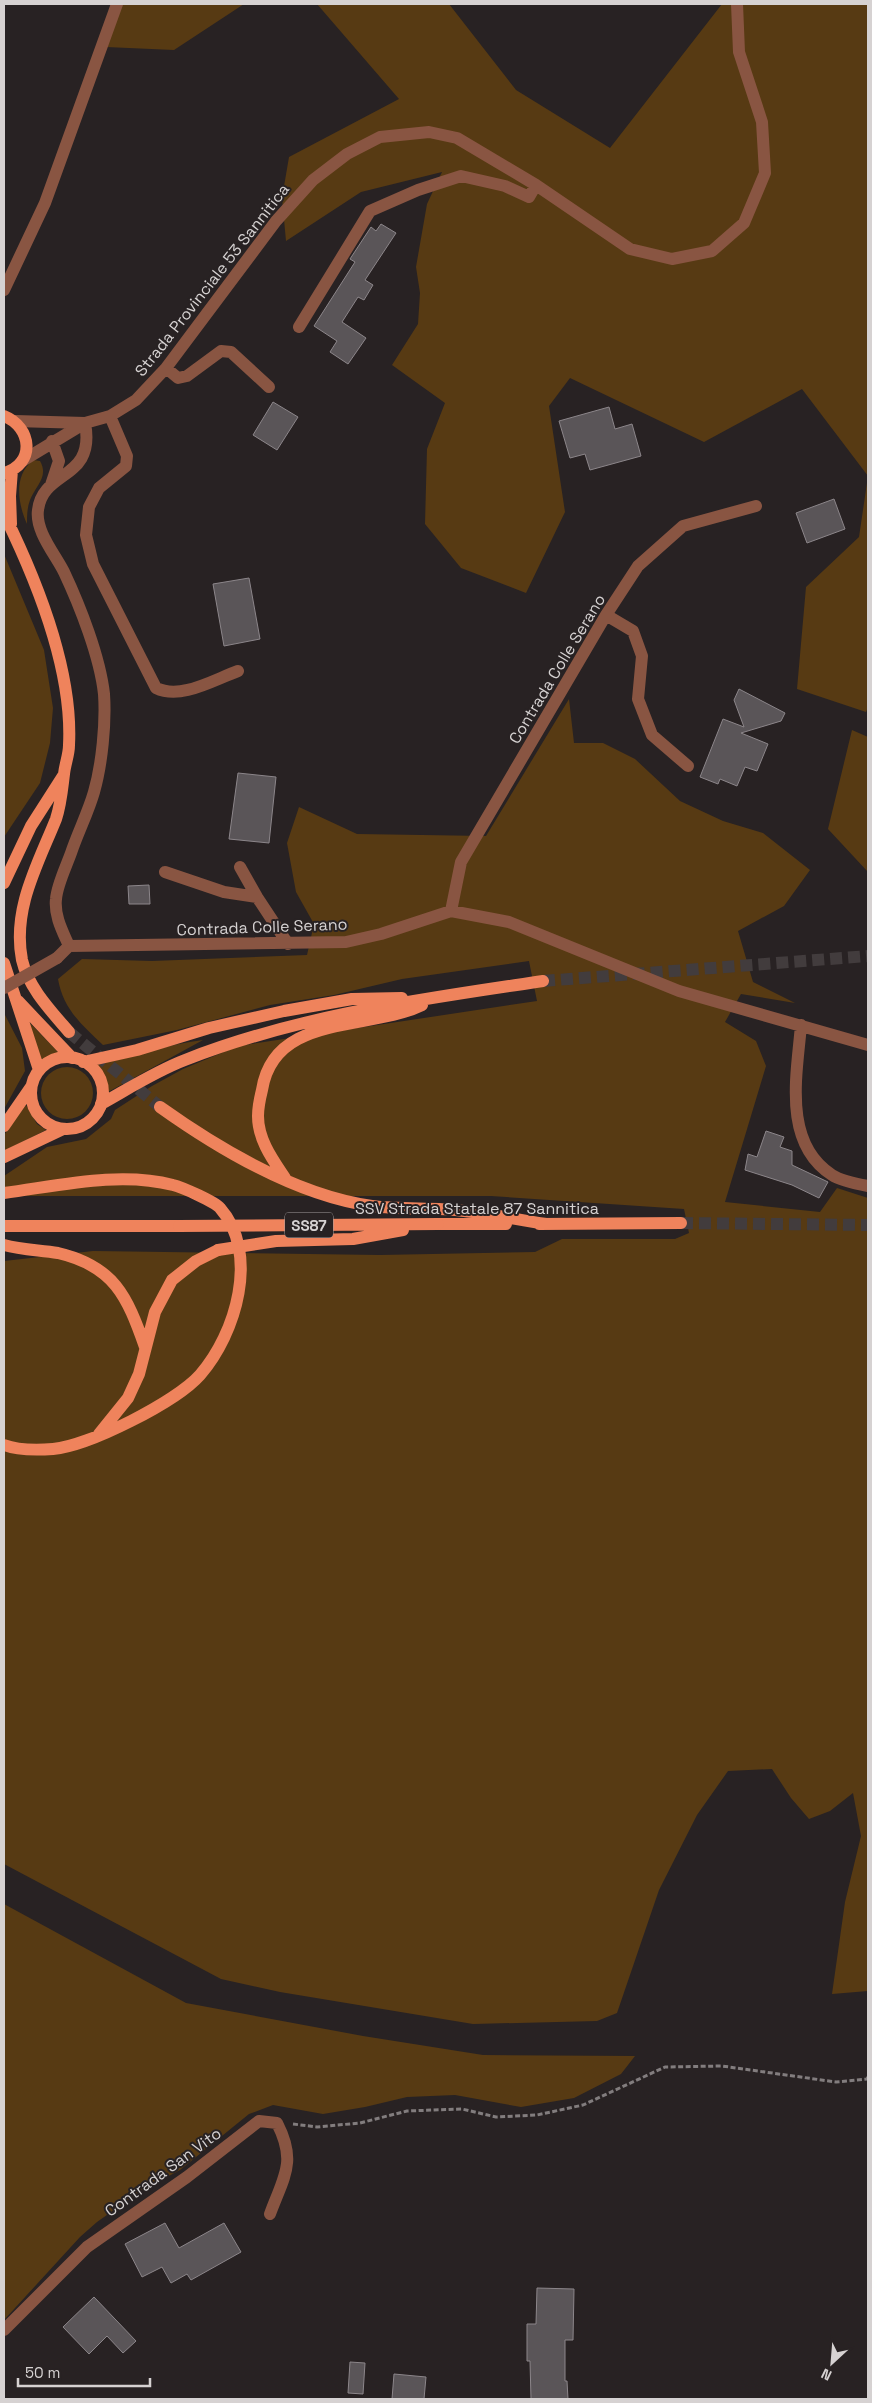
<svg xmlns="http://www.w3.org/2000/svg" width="872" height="2403" viewBox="0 0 872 2403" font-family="'Space Grotesk',sans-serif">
<rect width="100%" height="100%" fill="#282223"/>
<path fill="#573a13" d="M 121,4 L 244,4 L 174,50 L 106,47 Z
M 317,4 L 449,4 L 516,90 L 610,148 L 722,4 L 868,4 L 868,707 L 866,712 L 797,689 L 806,587 L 859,537 L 868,476 L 802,389 L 704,442 L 570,378 L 549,406 L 565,512 L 526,593 L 461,568 L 425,524 L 427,449 L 445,403 L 392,365 L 418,324 L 420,293 L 416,267 L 427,204 L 442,172 L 361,192 L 286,241 L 282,198 L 289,157 L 399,99 Z
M 33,460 L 40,461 C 49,477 36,485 30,500 C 27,508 27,516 27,524 C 18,504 13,476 33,460 Z
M 4,554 L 44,650 L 53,708 L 50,743 L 40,783 L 4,837 Z
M 569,699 L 574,743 L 603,743 L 635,759 L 680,801 L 723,821 L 763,833 L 810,870 L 784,906 L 738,931 L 753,982 L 795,1003 L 741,994 L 725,1022 L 756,1041 L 766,1066 L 725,1202 L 820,1212 L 837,1188 L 868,1198 L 868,1991 L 832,1994 L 845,1902 L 861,1836 L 853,1793 L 830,1811 L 809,1819 L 791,1798 L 772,1769 L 728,1771 L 697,1815 L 659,1890 L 617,2013 L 597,2021 L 473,2024 L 280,1992 L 221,1979 L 4,1864 L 4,1261 L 93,1251 L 380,1255 L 535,1252 L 562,1239 L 675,1239 L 689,1233 L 684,1209 L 491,1196 L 15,1196 L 4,1187 L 4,1176 L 47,1147 L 86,1139 L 111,1119 L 115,1110 L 152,1086 L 183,1069 L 238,1046 L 537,1001 L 529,961 L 402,979 L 334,995 L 270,1005 L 177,1030 L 103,1045 C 82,1025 63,1009 58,979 L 82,959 L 152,961 L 307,955 L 314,924 L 296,892 L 287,843 L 299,807 L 357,834 L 486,836 Z
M 852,730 L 868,737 L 868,872 L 828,829 Z
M 4,1013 L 22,1048 L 25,1071 L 4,1109 Z
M 25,1018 L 60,1054 L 48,1056 L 41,1063 Z
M 203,1040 L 108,1092 L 107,1083 L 96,1064 C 132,1058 167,1044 203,1040 Z
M41 1093a26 26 0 1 1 52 0a26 26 0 1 1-52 0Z
M 26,1105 L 37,1124 L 46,1130 L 4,1151 L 4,1135 Z
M 4,1904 L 186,2003 L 363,2036 L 483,2055 L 635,2056 L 621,2074 L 574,2098 L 521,2107 L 455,2095 L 407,2097 L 365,2107 L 323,2114 L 273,2105 L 249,2114 L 180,2170 L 141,2191 L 97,2222 L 80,2237 L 4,2320 Z"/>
<path fill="#5a5558" stroke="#8c868a" d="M 381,224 L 396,233 L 365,280 L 373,285 L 364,300 L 358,297 L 342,322 L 366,338 L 348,364 L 330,352 L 337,341 L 314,326 L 355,262 L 350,259 L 371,227 L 376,231 Z
M 273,402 L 298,417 L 277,450 L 253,435 Z
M 609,407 L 615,429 L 632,424 L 641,456 L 590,470 L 585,454 L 570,458 L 559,421 Z
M 834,499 L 845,529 L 807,543 L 796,513 Z
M 249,578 L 260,639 L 224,646 L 213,584 Z
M 739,689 L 785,713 L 781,721 L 741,733 L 768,744 L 757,771 L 745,767 L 737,786 L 720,779 L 718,784 L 700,777 L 723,719 L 744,727 L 734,700 Z
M 238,773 L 276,777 L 269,843 L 229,839 Z
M 149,885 L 150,904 L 129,904 L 128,886 Z
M 766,1131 L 784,1137 L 780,1147 L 792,1151 L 792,1165 L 828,1182 L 819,1198 L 792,1185 L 745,1170 L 748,1154 L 757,1157 Z
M 165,2223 L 179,2248 L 224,2223 L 241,2252 L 191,2280 L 187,2274 L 171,2283 L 162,2267 L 142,2277 L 125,2244 Z
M 537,2288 L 574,2289 L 573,2340 L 565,2340 L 565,2381 L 567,2381 L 568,2399 L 531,2399 L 530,2361 L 527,2361 L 527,2324 L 536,2324 Z
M 94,2297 L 136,2341 L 123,2353 L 107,2336 L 89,2354 L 63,2327 Z
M 350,2362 L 365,2363 L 363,2394 L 348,2393 Z
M 394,2374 L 426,2377 L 424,2399 L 392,2399 Z"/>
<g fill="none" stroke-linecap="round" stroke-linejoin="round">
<path stroke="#423c3d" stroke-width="12" stroke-dasharray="12 6" stroke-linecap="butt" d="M 543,981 L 868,956
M 69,1032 L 160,1107
M 681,1223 L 868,1225"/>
<path stroke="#827d7e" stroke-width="3" stroke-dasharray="5 2.5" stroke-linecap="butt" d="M 293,2124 L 317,2127 L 360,2123 L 407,2111 L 462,2109 L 496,2117 L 537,2115 L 583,2105 L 665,2067 L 722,2066 L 836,2082 L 867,2079 L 868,2077"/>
<path stroke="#895542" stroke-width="12" d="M 4,290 L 45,203 L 117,4
M 299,327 L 370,211 L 418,190 L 461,176 L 505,186 L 529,197 L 536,185
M 166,368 L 178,378 L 187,376 L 221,351 L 231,352 L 269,387
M 110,416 L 127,456 L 126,466 L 99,488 L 89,507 L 86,535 L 93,564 L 156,688 C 181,700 213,680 238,671
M 15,421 L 85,423
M 22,461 L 85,423 L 110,416 L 136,400 L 166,368 L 276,221 L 313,180 L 347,154 L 380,137 L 429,132 L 457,138 L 536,185 L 630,249 L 672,259 L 712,251 L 744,223 L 765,173 L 762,122 L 739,52 L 737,4
M 51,485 L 59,461 L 52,441
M 606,615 L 633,631 L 642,656 L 638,699 L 652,735 L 688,766
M 240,867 L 257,897 L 288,944
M 165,872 L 224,892 L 257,897
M 451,911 L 461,862 L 606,615 L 638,566 L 683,526 L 756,506
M 69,946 C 63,932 54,916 56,899 C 57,885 66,867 71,853 C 78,832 88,813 94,792 C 102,764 106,723 104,694 C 100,657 80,606 64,572 C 55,554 35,531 38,510 C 43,469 96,481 85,423
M 57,958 L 69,946 L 346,942 L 381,934 L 451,911 L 509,922 L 679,991 L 868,1045
M 801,1025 C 797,1074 782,1143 832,1175 C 841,1181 857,1184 868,1186
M 4,2330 L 87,2247 L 187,2177 L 259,2121 L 277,2123 C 297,2162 284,2176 270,2214"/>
<path stroke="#ef835c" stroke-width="12" d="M 4,416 C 32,427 36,464 4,473
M 4,514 C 37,581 73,669 69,745 C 69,755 65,764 64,774 C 62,790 61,804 56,819 C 38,864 12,909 22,960 C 28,987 51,1011 69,1032
M 11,524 L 10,496 L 12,470
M 4,883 L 31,826 L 63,776
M 4,963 L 39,1070
M 18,1001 L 72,1058
M31 1093a36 36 0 1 1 72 0a36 36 0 1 1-72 0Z
M 83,1062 L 137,1050 L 209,1028 L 284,1011 L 352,999 L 402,998
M 101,1104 C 128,1089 156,1071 185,1060 C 299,1015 423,999 543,981
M 160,1107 C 219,1149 299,1196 372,1206 C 403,1210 434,1207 464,1211 C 491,1214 519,1220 546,1224
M 4,1126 L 31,1087
M 4,1157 L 63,1129
M 285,1178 C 273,1160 258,1140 258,1116 C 258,1108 260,1098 262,1090 C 274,1013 369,1031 422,1005
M 4,1193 C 58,1186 119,1171 173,1185 C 182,1187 215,1202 220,1208 C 260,1253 236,1334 200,1375 C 176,1402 89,1446 53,1449 C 39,1450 17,1450 4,1445
M 438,1224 L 506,1224
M 539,1224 L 681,1223
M 4,1226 L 179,1226
M 4,1245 C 22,1250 40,1250 58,1253 C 114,1266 127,1296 145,1347
M 99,1434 L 128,1398 L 139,1374 L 155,1312 L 172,1280 L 196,1261 L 218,1250"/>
<path stroke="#895542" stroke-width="12" d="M 4,988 L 57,958"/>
<path stroke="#ef835c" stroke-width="12" d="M 179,1226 L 438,1224
M 218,1250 L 276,1241 L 353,1239 L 403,1230"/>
</g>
<g text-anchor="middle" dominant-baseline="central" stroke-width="4" stroke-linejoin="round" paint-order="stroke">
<rect fill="#282223" stroke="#a29d9e" stroke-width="1" x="285" y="1212.5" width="48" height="25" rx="4"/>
<g font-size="15" font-weight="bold" fill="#d6d2d2">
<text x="309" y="1225">SS87</text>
</g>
<g font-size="16" fill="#d6d2d2" stroke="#282223">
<text transform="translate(212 280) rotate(-52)">Strada Provinciale 53 Sannitica</text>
<text transform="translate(557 669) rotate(-59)">Contrada Colle Serano</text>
<text transform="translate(262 927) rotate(-2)">Contrada Colle Serano</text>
<text x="477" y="1208">SSV Strada Statale 87 Sannitica</text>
<text transform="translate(163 2172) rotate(-36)">Contrada San Vito</text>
</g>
</g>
<rect width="872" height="2403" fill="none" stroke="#d6d2d2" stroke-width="10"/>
<g transform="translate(832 2363) rotate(206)" stroke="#282223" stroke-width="4" paint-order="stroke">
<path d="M0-4L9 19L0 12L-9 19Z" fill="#d6d2d2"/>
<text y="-8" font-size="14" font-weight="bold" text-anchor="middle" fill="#d6d2d2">N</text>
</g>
<path d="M18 2378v8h132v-8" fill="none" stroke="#d6d2d2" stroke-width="2.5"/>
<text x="25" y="2378" font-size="15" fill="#d6d2d2" stroke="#282223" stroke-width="4" paint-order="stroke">50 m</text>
</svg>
